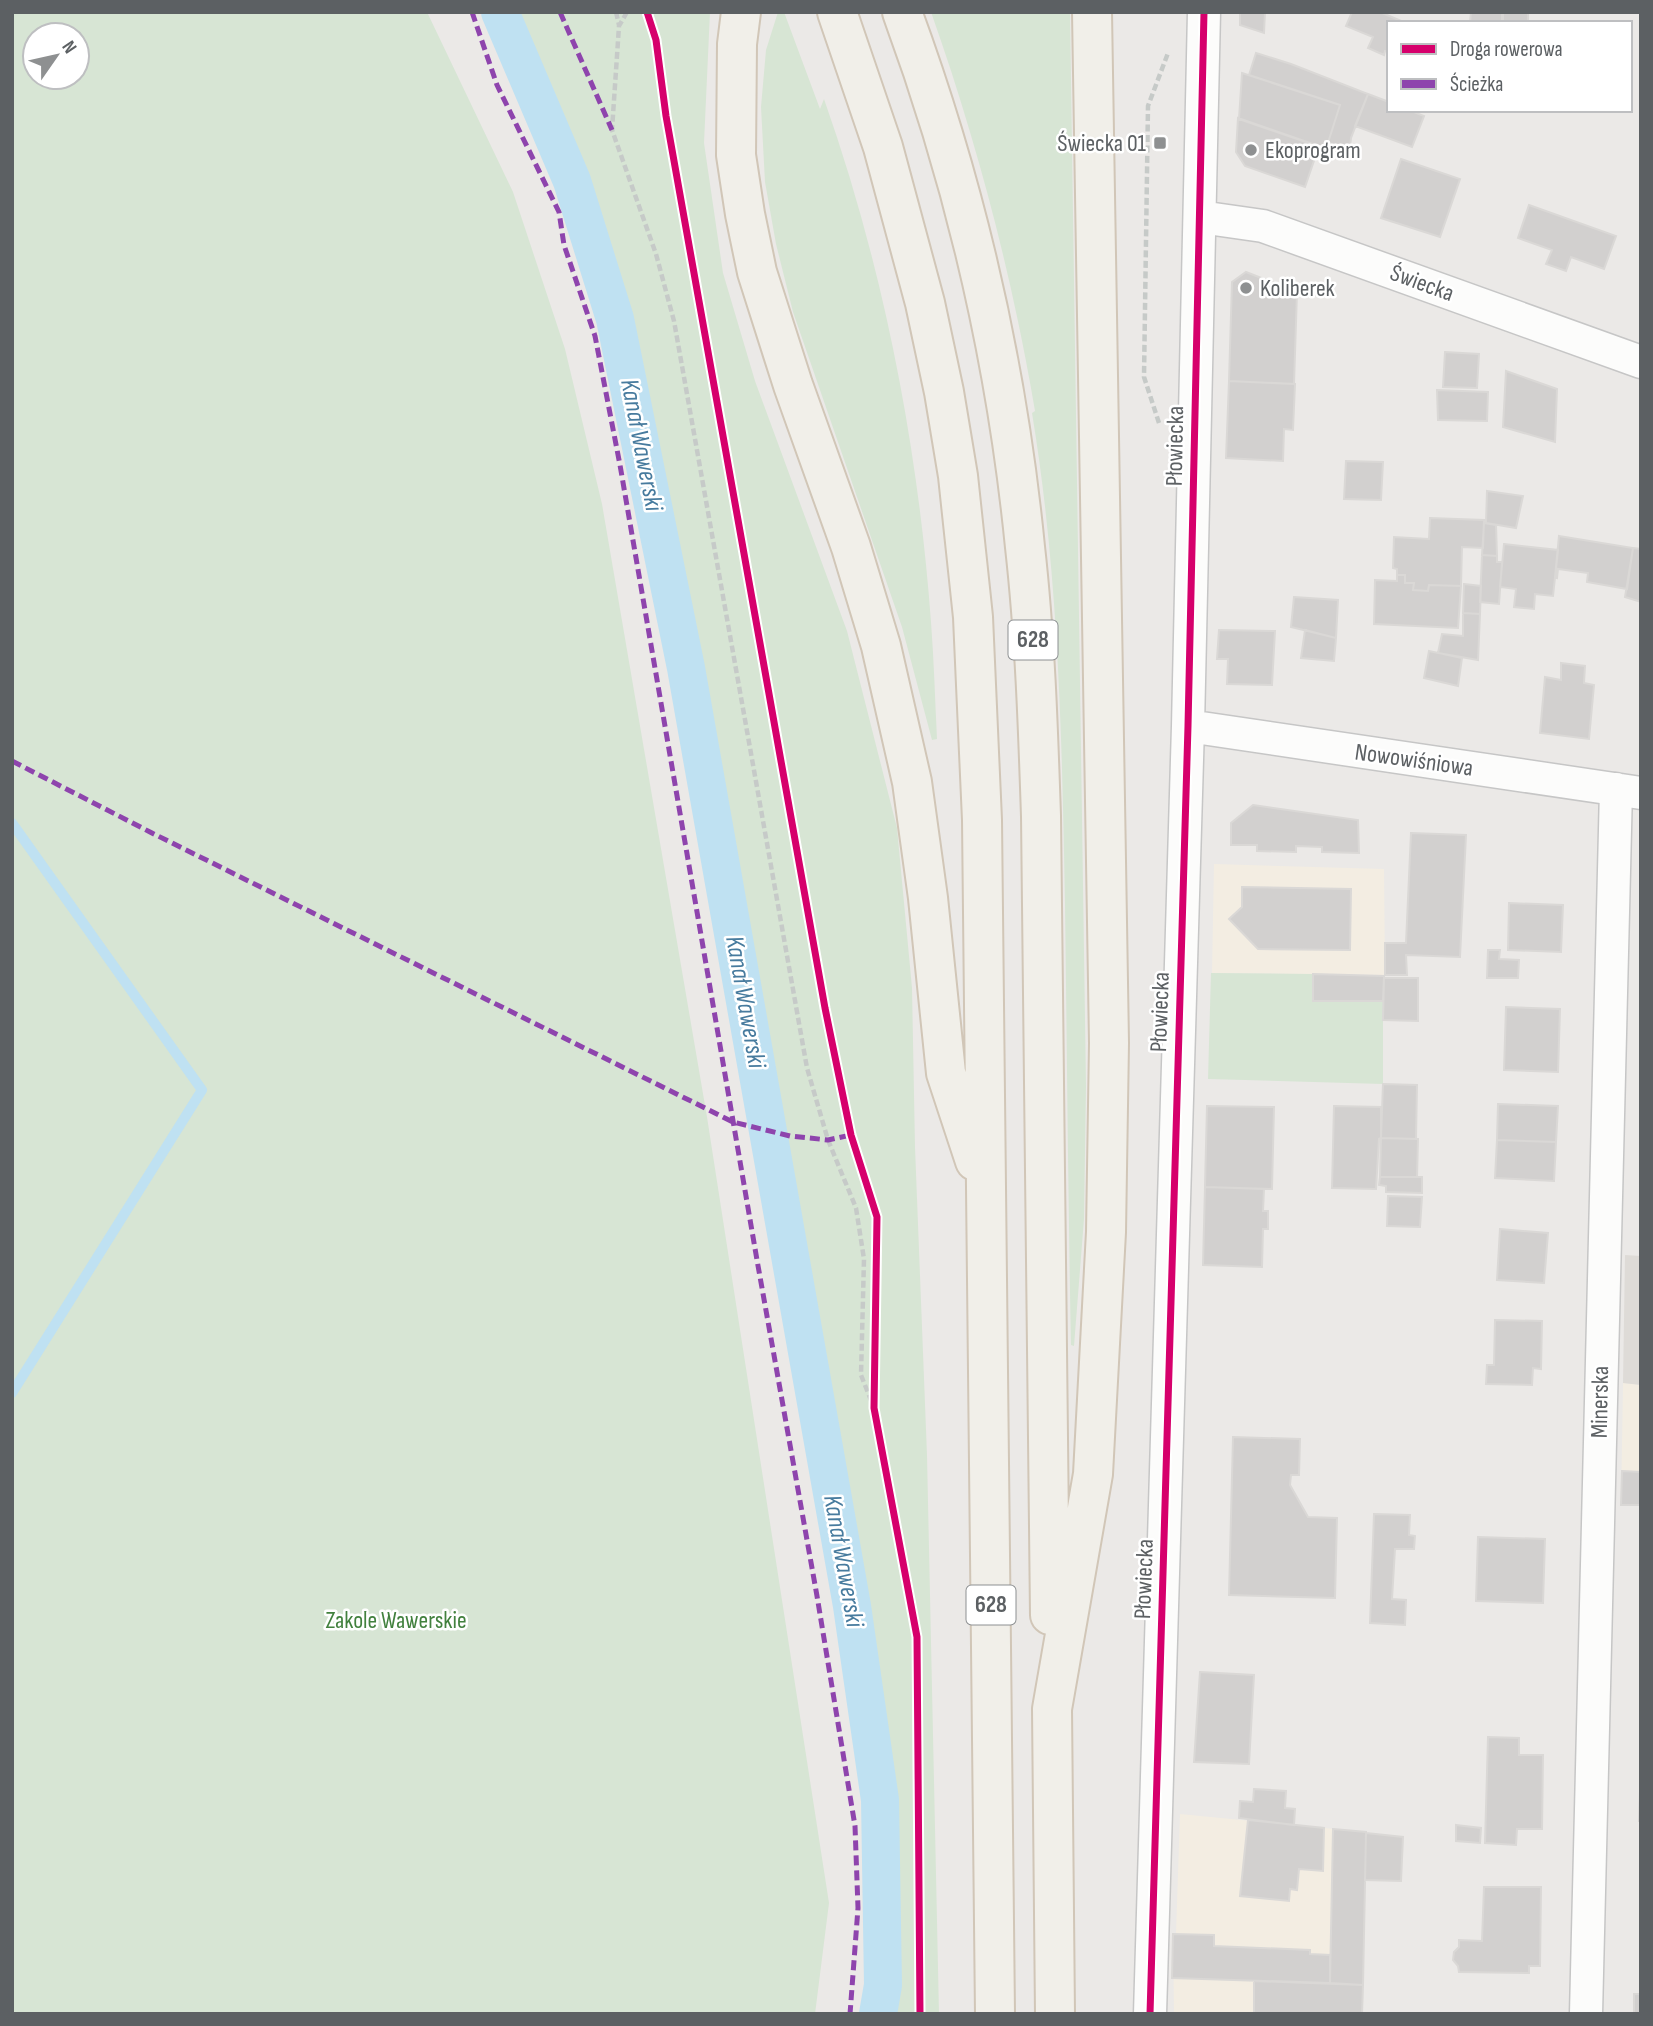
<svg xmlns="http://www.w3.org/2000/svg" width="1653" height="2026" viewBox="0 0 1653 2026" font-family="'Sofia Sans Condensed',sans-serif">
<rect width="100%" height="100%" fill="#ebe9e7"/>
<path fill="#f3ede2" d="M 1214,864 L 1384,869 L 1385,975 L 1212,973 Z
M 1623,1383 L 1641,1385 L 1641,1505 L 1621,1505 Z
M 1180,1814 L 1366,1832 L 1362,2014 L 1174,2014 L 1173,1934 L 1176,1934 Z"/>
<path fill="#dedbd7" d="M 1625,1255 L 1641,1256 L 1641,1385 L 1623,1383 Z"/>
<path fill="#d7e5d4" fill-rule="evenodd" d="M 12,12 L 427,12 L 513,192 L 565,349 L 602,504 L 707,1117 L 829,1903 L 815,2014 L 12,2014 ZM 77,35 L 77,77 L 35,77 L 35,35 Z
M 513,12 L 710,12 L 704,143 L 723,273 L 755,381 L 847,631 L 897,828 L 912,988 L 915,1147 L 927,1455 L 939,2014 L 886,2014 L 893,1978 L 889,1790 L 872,1660 L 665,518 L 607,253 Z
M 778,12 L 784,12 L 820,109 L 824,99 C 883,266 918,445 931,622 C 934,661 935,700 937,739 L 932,740 L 902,627 L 793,312 L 776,244 L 765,182 L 761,107 L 766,50 Z
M 931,12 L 1070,12 L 1086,1086 L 1084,1219 L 1074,1346 L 1071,1345 C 1068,1198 1067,1051 1065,904 C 1062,740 1059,576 1032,413 L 1035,411 C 1012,275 977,142 931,12 Z
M 1211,973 L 1313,974 L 1313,1001 L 1383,1001 L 1383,1084 L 1208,1079 Z"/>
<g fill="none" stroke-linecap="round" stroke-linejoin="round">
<path stroke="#bfe1f2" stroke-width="10" d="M 12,823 L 202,1090 L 12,1393"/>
<path stroke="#bfe1f2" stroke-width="38" d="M 500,12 L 572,181 L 615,319 L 686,668 L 852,1606 L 880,1800 L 883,1985 L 878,2014"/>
</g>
<path fill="#d2d0cf" stroke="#dad8d6" stroke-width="2" d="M 1240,12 L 1265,12 L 1264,33 L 1240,25 Z
M 1352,12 L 1380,12 L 1406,23 L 1389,23 L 1389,52 L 1385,51 L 1384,55 L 1368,48 L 1373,37 L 1346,26 Z
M 1471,12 L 1502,12 L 1502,23 L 1470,23 Z
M 1503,12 L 1528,12 L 1528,23 L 1503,23 Z
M 1256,53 L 1291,64 L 1368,94 L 1351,138 L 1349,156 L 1326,149 L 1340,105 L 1249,75 Z
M 1242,73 L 1340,105 L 1326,149 L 1239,119 Z
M 1368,94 L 1389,102 L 1389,110 L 1409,110 L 1424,116 L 1412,147 L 1355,126 Z
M 1238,118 L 1319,146 L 1305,187 L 1245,166 L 1236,152 Z
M 1401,159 L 1460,179 L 1440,237 L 1381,218 Z
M 1529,205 L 1616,236 L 1604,269 L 1571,257 L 1566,271 L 1546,264 L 1552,250 L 1518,238 Z
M 1246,272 L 1297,292 L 1294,384 L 1229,381 L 1232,282 Z
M 1445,352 L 1479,354 L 1477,388 L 1443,387 Z
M 1506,371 L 1557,389 L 1555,442 L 1503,427 Z
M 1229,381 L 1295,384 L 1293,430 L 1284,429 L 1283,461 L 1226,458 Z
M 1437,390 L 1488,392 L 1487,421 L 1438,420 Z
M 1346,461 L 1383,462 L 1381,500 L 1344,499 Z
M 1487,491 L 1523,496 L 1516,528 L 1486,523 Z
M 1430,518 L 1484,520 L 1483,548 L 1462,547 L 1461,586 L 1429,585 L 1428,591 L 1413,590 L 1414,583 L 1405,583 L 1405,575 L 1397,575 L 1397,569 L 1393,568 L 1394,537 L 1429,539 Z
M 1484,523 L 1496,525 L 1497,556 L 1482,555 Z
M 1559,536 L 1633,548 L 1627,589 L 1587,582 L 1588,573 L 1558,569 L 1557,578 L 1555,577 Z
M 1504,544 L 1558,550 L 1553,596 L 1535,594 L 1534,609 L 1514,607 L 1516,589 L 1500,587 Z
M 1633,548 L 1641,549 L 1641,602 L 1625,597 Z
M 1482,555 L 1497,556 L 1497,562 L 1502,562 L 1499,604 L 1480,602 Z
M 1397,575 L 1405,575 L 1405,583 L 1414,583 L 1413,590 L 1428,591 L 1429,585 L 1461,586 L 1458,628 L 1374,624 L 1375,580 L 1397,581 Z
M 1464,584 L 1481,586 L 1480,614 L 1463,613 Z
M 1294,597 L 1338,600 L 1336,638 L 1291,627 Z
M 1463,613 L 1480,614 L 1478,660 L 1438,653 L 1442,634 L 1463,636 Z
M 1219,630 L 1275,631 L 1272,685 L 1227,684 L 1228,659 L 1217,659 Z
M 1305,630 L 1336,638 L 1334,661 L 1301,658 Z
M 1429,651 L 1462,658 L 1458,686 L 1424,678 Z
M 1561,663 L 1585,666 L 1584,683 L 1594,685 L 1589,739 L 1540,733 L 1545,677 L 1561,680 Z
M 1253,805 L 1358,820 L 1359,853 L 1322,852 L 1322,847 L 1296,846 L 1296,852 L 1257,851 L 1257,845 L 1231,845 L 1231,823 Z
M 1411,833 L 1466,835 L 1460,957 L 1406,955 L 1407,975 L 1385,975 L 1385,943 L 1406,943 Z
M 1242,887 L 1351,889 L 1350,950 L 1258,949 L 1229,919 L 1242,907 Z
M 1509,903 L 1563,905 L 1561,952 L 1508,950 Z
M 1488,950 L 1500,950 L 1499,959 L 1519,960 L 1518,978 L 1487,978 Z
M 1313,974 L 1384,976 L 1383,1001 L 1313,1001 Z
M 1384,978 L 1418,978 L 1418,1021 L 1383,1020 Z
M 1506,1007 L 1560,1009 L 1558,1072 L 1504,1070 Z
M 1383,1084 L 1417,1085 L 1416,1139 L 1381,1138 Z
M 1498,1104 L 1558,1106 L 1556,1142 L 1497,1140 Z
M 1207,1106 L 1274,1107 L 1272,1189 L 1205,1187 Z
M 1334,1106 L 1381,1107 L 1381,1138 L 1379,1139 L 1376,1189 L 1332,1188 Z
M 1381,1138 L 1418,1139 L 1417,1177 L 1380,1177 Z
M 1497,1140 L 1556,1142 L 1554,1181 L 1495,1178 Z
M 1380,1177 L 1422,1177 L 1422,1193 L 1386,1192 L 1386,1186 L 1379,1185 Z
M 1205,1187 L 1264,1189 L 1263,1211 L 1268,1211 L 1268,1229 L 1263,1229 L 1262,1267 L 1203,1265 Z
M 1388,1196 L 1422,1197 L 1420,1227 L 1387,1226 Z
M 1500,1229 L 1548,1233 L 1544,1283 L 1497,1280 Z
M 1495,1320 L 1542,1321 L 1541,1369 L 1533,1368 L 1532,1385 L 1486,1384 L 1487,1365 L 1494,1365 Z
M 1233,1437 L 1300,1439 L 1299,1475 L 1291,1475 L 1290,1485 L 1308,1517 L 1337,1518 L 1335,1598 L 1229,1595 Z
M 1622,1471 L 1641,1472 L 1641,1505 L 1621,1505 Z
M 1374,1514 L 1410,1515 L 1409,1535 L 1415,1536 L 1414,1549 L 1395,1549 L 1392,1599 L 1406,1600 L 1405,1625 L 1370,1623 Z
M 1478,1537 L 1545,1539 L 1543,1603 L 1476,1601 Z
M 1200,1672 L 1254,1675 L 1249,1764 L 1194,1762 Z
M 1488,1737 L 1519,1738 L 1519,1755 L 1543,1755 L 1542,1829 L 1517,1829 L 1516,1845 L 1485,1843 Z
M 1641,1761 L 1641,1821 L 1639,1821 Z
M 1254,1789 L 1286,1791 L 1285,1808 L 1295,1809 L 1294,1825 L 1239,1818 L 1240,1801 L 1253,1802 Z
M 1248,1820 L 1324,1828 L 1323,1871 L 1299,1869 L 1297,1890 L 1290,1889 L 1289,1901 L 1240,1896 Z
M 1456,1825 L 1481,1828 L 1480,1843 L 1456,1841 Z
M 1333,1829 L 1366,1832 L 1363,1985 L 1330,1983 Z
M 1366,1833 L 1403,1837 L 1401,1881 L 1365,1880 Z
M 1484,1887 L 1541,1887 L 1540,1966 L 1529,1966 L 1529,1973 L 1459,1972 L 1458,1966 L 1453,1960 L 1454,1952 L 1459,1947 L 1459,1940 L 1482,1941 Z
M 1173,1934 L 1214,1935 L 1214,1946 L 1310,1950 L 1310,1954 L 1330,1955 L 1330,1983 L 1172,1978 Z
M 1254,1981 L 1363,1985 L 1362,2014 L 1254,2014 Z
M 1634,1994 L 1641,1994 L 1641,2014 L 1634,2014 Z"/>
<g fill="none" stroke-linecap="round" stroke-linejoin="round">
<g stroke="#c6c6c6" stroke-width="35">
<path id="street" d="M 1200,217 L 1263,226 L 1641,362
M 1188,726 L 1641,793
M 1150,2014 L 1188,726 L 1204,12
M 1586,2014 L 1616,789"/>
</g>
<g stroke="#d1c6b7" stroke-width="42">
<path id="primary" d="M 741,12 L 737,44 L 736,155 L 745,214 L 757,272 L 793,385 L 851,547 L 881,646 L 912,782 L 928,898 L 946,1073 L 975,1161
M 837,12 L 883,147 L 925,303 L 944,392 L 958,476 L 973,617 L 982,820 L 995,2014
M 902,12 C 965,183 1007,365 1025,547 C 1035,636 1038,726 1041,816 L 1050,1615
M 1055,2014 L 1052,1709 L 1093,1474 L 1106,1232 L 1109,1043 L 1092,12"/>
</g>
<path stroke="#c6cac8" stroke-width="4.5" stroke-dasharray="7 3.5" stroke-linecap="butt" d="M 616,12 L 619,25
M 627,12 L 619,26 L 612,130 L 656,254 L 674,321 L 807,1068 L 828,1140 L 856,1208 L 864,1259 L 861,1375 L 874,1408
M 1159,423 L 1144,377 L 1148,106 L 1168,53"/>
<use href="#street" stroke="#fcfcfb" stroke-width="32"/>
<use href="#primary" stroke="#f1efe9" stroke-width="38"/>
<path stroke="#8e44ad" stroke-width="5" stroke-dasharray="10 5" stroke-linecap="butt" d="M 472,12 L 497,85 L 559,212 L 564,245 L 595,336 L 620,465 L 757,1260 L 817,1596 L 855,1826 L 858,1908 L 850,2014
M 560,12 L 612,130
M 12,761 L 150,832 L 733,1122 L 790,1136 L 828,1140 L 851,1135"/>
<g stroke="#fff" stroke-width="11">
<path id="cycleway" d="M 647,12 L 656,40 L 666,116 L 825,1008 L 851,1135 L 877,1217 L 874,1408 L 917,1637 L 920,2014
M 1150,2014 L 1188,726 L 1204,12"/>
</g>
<use href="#cycleway" stroke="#d6006c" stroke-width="7"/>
</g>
<g fill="#8e9091" stroke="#fff" stroke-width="2.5">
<rect x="1153" y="136" width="14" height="14" rx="3.5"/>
<circle cx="1251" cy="150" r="7"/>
<circle cx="1246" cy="288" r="7"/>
</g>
<g text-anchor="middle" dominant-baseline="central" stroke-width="5" stroke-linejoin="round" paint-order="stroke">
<g fill="#fff" stroke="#8d9092" stroke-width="2">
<rect x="1008.5" y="620.5" width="49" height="39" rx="5"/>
<rect x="966.5" y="1585.5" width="49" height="39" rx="5"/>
</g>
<g font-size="23" font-weight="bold" fill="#5c6063">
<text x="1033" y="640">628</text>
<text x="991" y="1605">628</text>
</g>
<g font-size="24" fill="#5c6063" stroke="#fff" text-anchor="start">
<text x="1146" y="143" text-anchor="end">Świecka 01</text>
<text x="1265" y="150">Ekoprogram</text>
<text x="1260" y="288">Koliberek</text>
</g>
<g font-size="24" fill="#5c6063" stroke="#fff">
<text transform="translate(1422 283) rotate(20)">Świecka</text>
<text transform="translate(1175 446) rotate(-89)">Płowiecka</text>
<text transform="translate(1414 760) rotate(8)">Nowowiśniowa</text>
<text transform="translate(1160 1012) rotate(-88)">Płowiecka</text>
<text transform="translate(1600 1402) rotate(-89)">Minerska</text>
<text transform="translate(1144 1579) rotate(-88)">Płowiecka</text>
</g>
<g font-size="24" fill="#42813e" stroke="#fff">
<text x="396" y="1620">Zakole Wawerskie</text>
</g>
<g font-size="26" font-style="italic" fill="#477b9e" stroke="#fff">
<text transform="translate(641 445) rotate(79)">Kanał Wawerski</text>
<text transform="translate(745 1002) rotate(80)">Kanał Wawerski</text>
<text transform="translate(843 1561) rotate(80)">Kanał Wawerski</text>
</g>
</g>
<rect width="1653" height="2026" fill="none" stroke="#5c6063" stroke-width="28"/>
<rect x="1387" y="21" width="245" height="91" fill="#ffffff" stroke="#bebfc1" stroke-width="2"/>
<rect x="1401" y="44" width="35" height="10" fill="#d6006c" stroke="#bebfc1" stroke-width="2"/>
<text x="1450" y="56" font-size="21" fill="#5c6063">Droga rowerowa</text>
<rect x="1401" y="79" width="35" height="10" fill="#8e44ad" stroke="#bebfc1" stroke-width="2"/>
<text x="1450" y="91" font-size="21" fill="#5c6063">Ścieżka</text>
<g transform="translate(56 56) rotate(56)"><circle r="33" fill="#ffffff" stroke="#bebfc1" stroke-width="2"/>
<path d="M0-5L12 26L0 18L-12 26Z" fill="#8e9091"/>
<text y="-10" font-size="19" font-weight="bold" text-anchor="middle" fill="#5c6063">N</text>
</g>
</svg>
